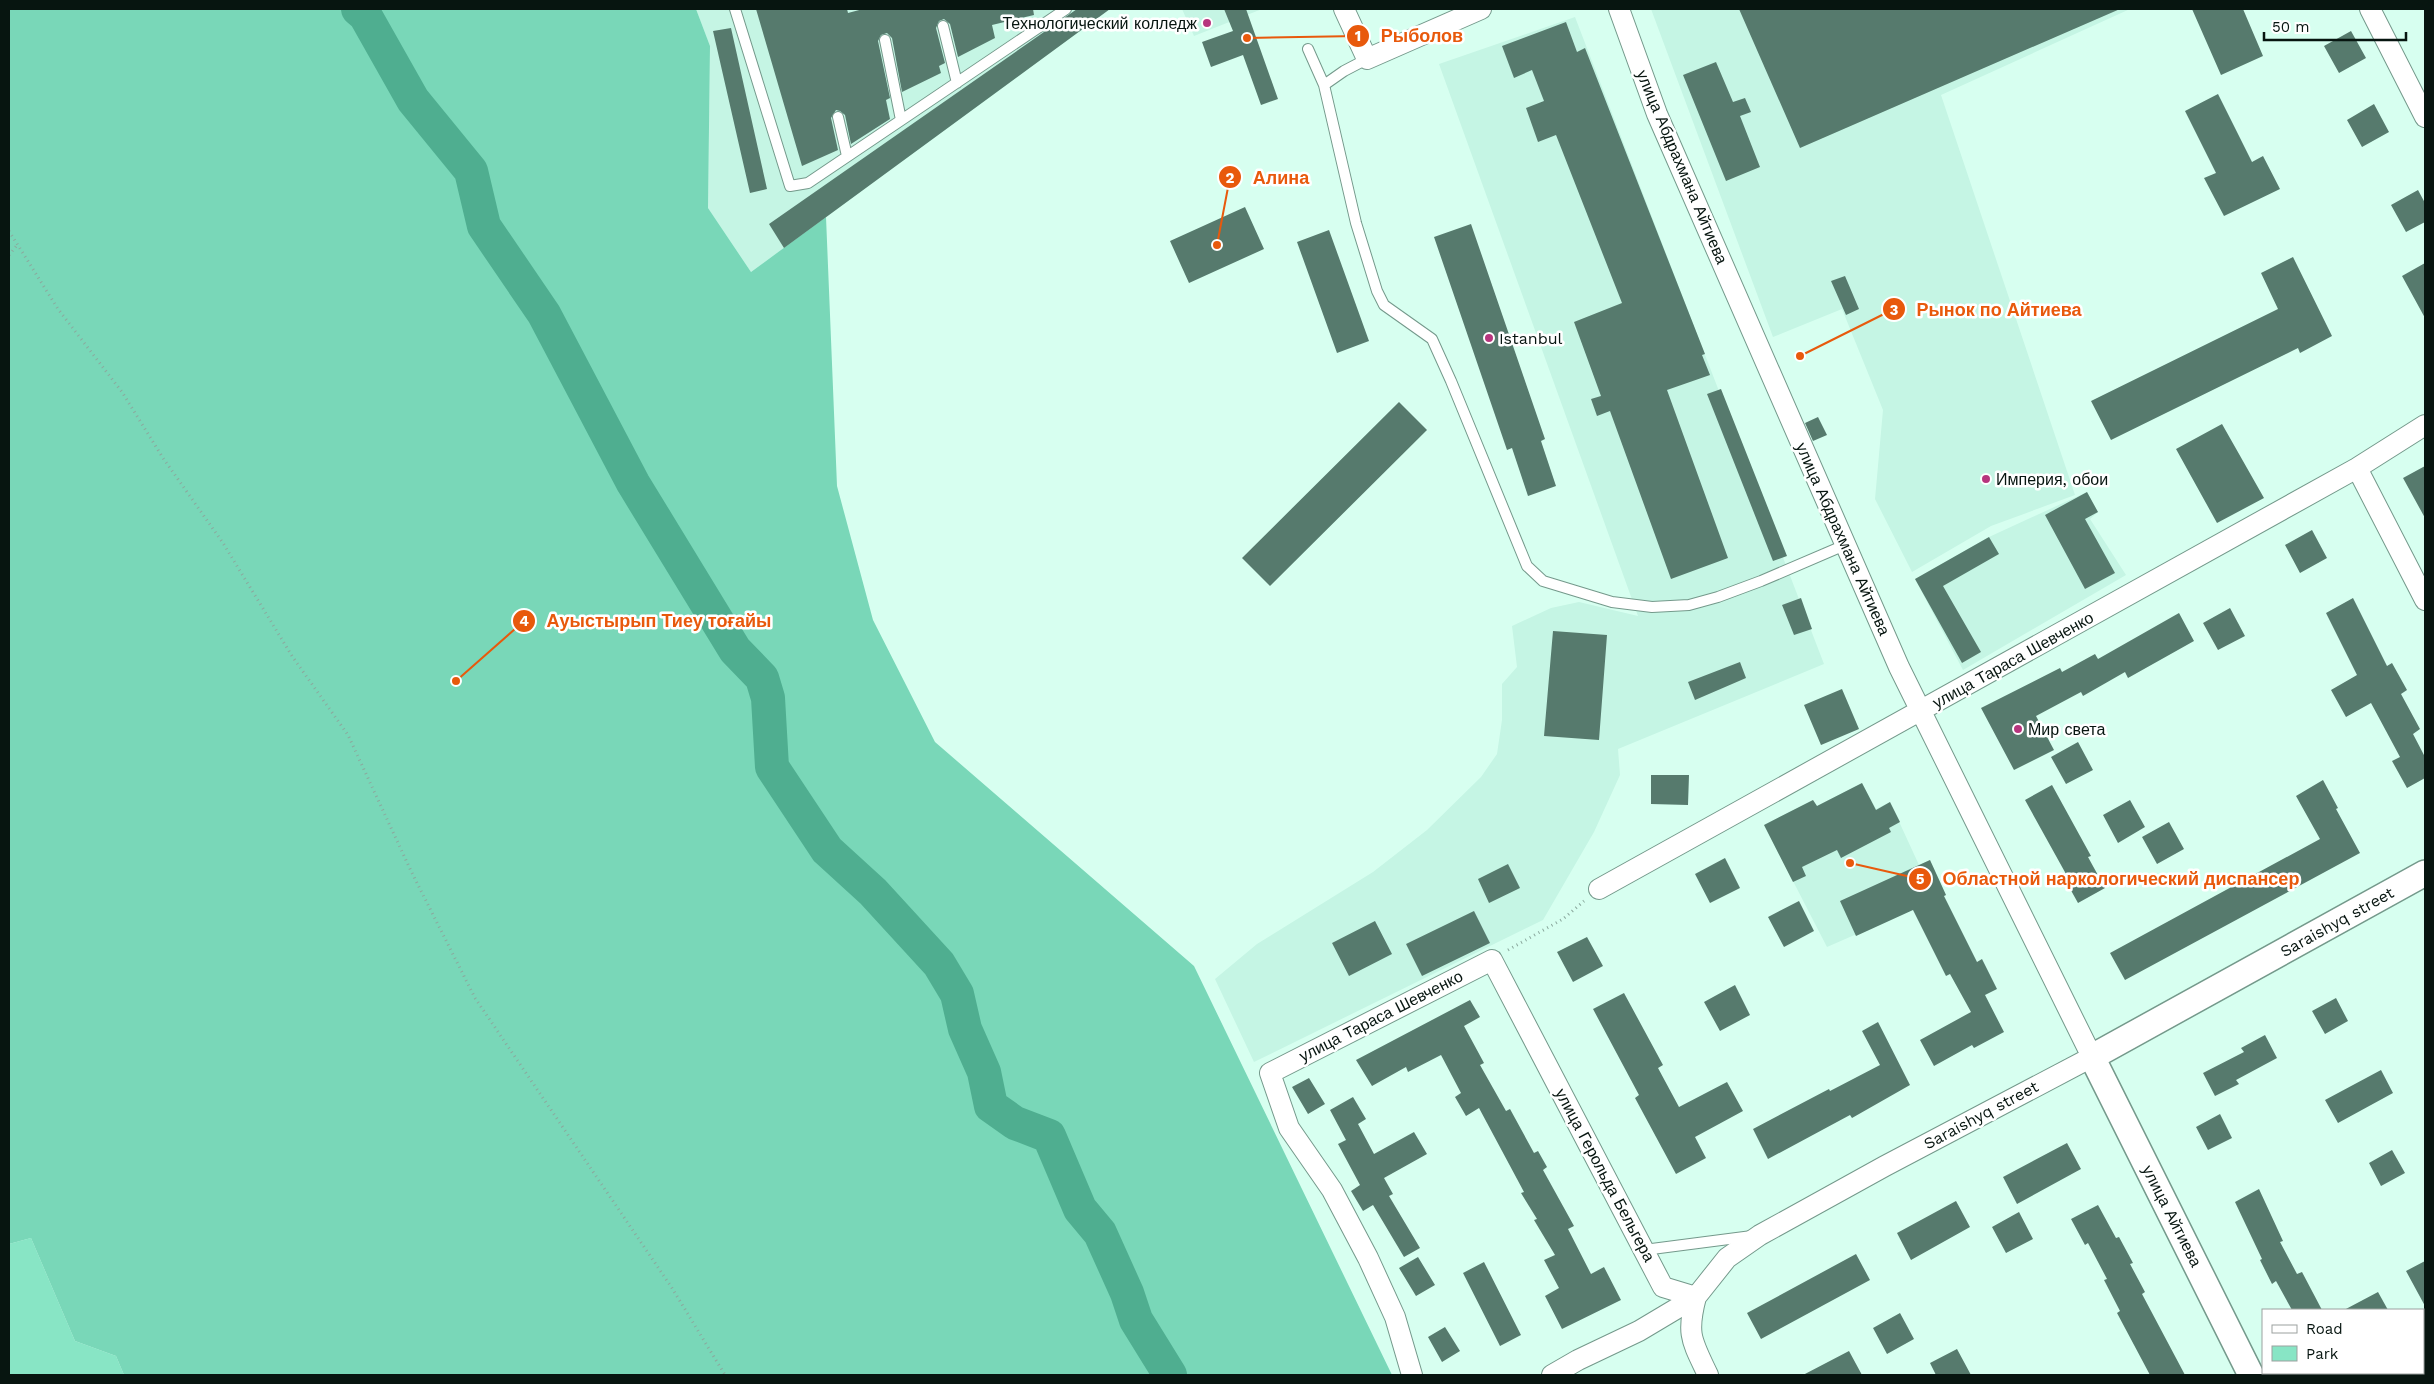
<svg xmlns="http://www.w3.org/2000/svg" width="2434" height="1384" viewBox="0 0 2434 1384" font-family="'Work Sans',sans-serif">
<rect width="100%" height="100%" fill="#d7fff0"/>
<path fill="#c5f5e4" d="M 696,9 L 1110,9 L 751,272 L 708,208 L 710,46 Z
M 1182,9 L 1262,9 L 1194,36 Z
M 1651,9 L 2130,9 L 1941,95 L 2075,495 L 1991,526 L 1912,572 L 1875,499 L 1883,410 L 1842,309 L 1773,337 Z
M 1575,17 L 1824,664 L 1618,749 L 1620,775 L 1594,832 L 1543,920 L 1254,1062 L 1215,979 L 1257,944 L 1373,872 L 1427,830 L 1481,777 L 1497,754 L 1502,720 L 1502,684 L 1517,667 L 1512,626 L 1551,608 L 1579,602 L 1638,616 L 1439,64 Z
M 2087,492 L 2098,512 L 2090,519 L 2126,575 L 1963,670 L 1915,579 L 1989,537 Z
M 1862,783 L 1876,809 L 1890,802 L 1919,865 L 1930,860 L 1946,895 L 1827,947 L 1764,825 L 1813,800 L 1817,806 Z"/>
<path fill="#88e5c5" d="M 31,1238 L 75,1341 L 116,1356 L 124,1375 L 9,1375 L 9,1244 Z"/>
<path fill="#79d7b8" d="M 9,9 L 696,9 L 710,46 L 708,208 L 751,272 L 826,217 L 837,486 L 873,620 L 935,742 L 1194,966 L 1392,1375 L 124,1375 L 116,1356 L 75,1341 L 31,1238 L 9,1244 Z"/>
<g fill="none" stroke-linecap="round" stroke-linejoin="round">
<path stroke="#4fae90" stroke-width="34" d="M 358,9 L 365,15 L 413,100 L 471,171 L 484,226 L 544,314 L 633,483 L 735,650 L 762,678 L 768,698 L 772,767 L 827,850 L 873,892 L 939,964 L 957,994 L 965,1029 L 984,1072 L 991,1106 L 1015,1123 L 1049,1136 L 1080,1209 L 1100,1233 L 1127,1293 L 1136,1320 L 1170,1375"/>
</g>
<path fill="#567a6d" d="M 756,9 L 847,9 L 848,13 L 863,9 L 1033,9 L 1034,15 L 992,25 L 995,38 L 958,57 L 950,24 L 944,19 L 939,21 L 936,28 L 945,63 L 939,66 L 941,73 L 902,92 L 892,38 L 887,33 L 881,35 L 878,41 L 890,98 L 886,100 L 890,119 L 851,144 L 845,115 L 840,111 L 836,110 L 831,118 L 838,150 L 802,166 Z
M 1077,9 L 1110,9 L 784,248 L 769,224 Z
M 1224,9 L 1246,9 L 1278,99 L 1261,105 L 1243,55 L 1211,67 L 1202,42 L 1233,31 Z
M 1739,9 L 2120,9 L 1800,148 Z
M 2192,9 L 2243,9 L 2263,56 L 2221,75 Z
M 1566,22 L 1577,52 L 1585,48 L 1705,354 L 1702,355 L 1710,375 L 1667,390 L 1728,558 L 1671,579 L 1610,411 L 1597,416 L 1591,399 L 1601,396 L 1574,322 L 1622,303 L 1556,135 L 1538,142 L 1526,108 L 1544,101 L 1532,70 L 1514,78 L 1502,46 Z
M 731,28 L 767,189 L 750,193 L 713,31 Z
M 2351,31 L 2366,58 L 2339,73 L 2324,46 Z
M 1716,62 L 1733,102 L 1745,98 L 1751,112 L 1740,116 L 1760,167 L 1726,181 L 1683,75 Z
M 2218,94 L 2252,162 L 2263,156 L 2280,189 L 2224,216 L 2204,178 L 2216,173 L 2185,111 Z
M 2374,104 L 2389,132 L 2362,147 L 2347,120 Z
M 2418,190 L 2425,203 L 2425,222 L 2406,232 L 2391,205 Z
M 1245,207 L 1264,249 L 1189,283 L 1170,241 Z
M 1471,224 L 1545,439 L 1541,441 L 1556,486 L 1528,496 L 1512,448 L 1507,450 L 1434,237 Z
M 1329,230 L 1369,341 L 1337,353 L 1297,242 Z
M 2293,257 L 2332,336 L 2300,353 L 2298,348 L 2111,440 L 2091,401 L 2278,309 L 2261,273 Z
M 2425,263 L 2425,318 L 2402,276 Z
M 1845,276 L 1859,309 L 1846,315 L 1831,281 Z
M 1721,389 L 1787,556 L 1773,561 L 1707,394 Z
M 1399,402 L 1427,430 L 1270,586 L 1242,558 Z
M 1818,417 L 1827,435 L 1813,441 L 1805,423 Z
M 2222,424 L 2264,498 L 2217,523 L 2176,449 Z
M 2425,466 L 2425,518 L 2403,478 Z
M 2087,492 L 2098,512 L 2085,519 L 2115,573 L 2085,589 L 2045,515 Z
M 2312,530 L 2327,558 L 2300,573 L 2285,545 Z
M 1989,537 L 1999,554 L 1943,586 L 1981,652 L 1962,663 L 1915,579 Z
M 1801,598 L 1812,629 L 1794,635 L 1782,605 Z
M 2353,598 L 2387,666 L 2392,663 L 2407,690 L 2401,694 L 2420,729 L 2413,734 L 2425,757 L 2425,778 L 2407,788 L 2392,761 L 2400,757 L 2371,703 L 2346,717 L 2331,690 L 2357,675 L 2326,613 Z
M 2230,608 L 2245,636 L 2218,650 L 2203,623 Z
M 2179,613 L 2194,641 L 2128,678 L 2125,672 L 2083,696 L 2081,692 L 2036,716 L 2054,750 L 2014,770 L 1981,708 L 2060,668 L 2062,672 L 2095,654 L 2098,659 Z
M 1553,631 L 1607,635 L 1599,740 L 1544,736 Z
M 1740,662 L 1746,678 L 1695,700 L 1688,682 Z
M 1842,689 L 1859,729 L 1821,745 L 1804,705 Z
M 2078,742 L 2093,770 L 2066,784 L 2051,757 Z
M 1651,775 L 1689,775 L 1688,805 L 1651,804 Z
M 2323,780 L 2338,808 L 2336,809 L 2360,853 L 2125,980 L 2110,953 L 2320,839 L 2296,796 Z
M 1862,783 L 1876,810 L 1890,802 L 1900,822 L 1889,828 L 1891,832 L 1841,858 L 1837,850 L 1802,867 L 1806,876 L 1793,882 L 1764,825 L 1813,800 L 1817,806 Z
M 2052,785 L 2091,856 L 2088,857 L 2105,888 L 2078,903 L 2063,876 L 2066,874 L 2025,800 Z
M 2130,800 L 2145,827 L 2118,843 L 2103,815 Z
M 2169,822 L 2184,849 L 2157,864 L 2142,837 Z
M 1725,858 L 1740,888 L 1710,903 L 1695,874 Z
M 1930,860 L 1946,895 L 1944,896 L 1977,962 L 1982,959 L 1997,989 L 1985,995 L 2004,1032 L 1974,1048 L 1972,1045 L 1934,1066 L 1920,1040 L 1971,1012 L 1950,974 L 1946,976 L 1913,910 L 1856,936 L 1840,901 Z
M 1508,864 L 1520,888 L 1489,903 L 1478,879 Z
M 1799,901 L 1814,931 L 1784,947 L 1768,917 Z
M 1474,911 L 1490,943 L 1422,976 L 1406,944 Z
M 1375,921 L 1392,954 L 1349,976 L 1332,943 Z
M 1587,937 L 1603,966 L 1573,982 L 1557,952 Z
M 1735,985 L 1750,1015 L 1720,1031 L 1704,1002 Z
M 1624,993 L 1663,1065 L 1658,1068 L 1679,1107 L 1727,1082 L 1743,1111 L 1695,1137 L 1706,1158 L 1676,1174 L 1635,1098 L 1639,1095 L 1593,1009 Z
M 2336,998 L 2348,1021 L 2325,1034 L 2312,1011 Z
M 1470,1000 L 1480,1017 L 1464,1026 L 1484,1063 L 1480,1065 L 1506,1111 L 1510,1109 L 1534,1153 L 1538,1151 L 1547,1167 L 1543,1170 L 1574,1226 L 1568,1229 L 1591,1274 L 1604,1267 L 1621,1300 L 1562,1329 L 1545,1296 L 1559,1288 L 1544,1260 L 1555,1255 L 1534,1220 L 1537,1219 L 1521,1193 L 1524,1192 L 1479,1108 L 1466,1116 L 1455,1097 L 1461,1093 L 1441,1055 L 1408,1072 L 1406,1067 L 1372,1086 L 1356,1060 Z
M 1878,1022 L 1910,1085 L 1852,1118 L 1850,1115 L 1768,1159 L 1753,1129 L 1829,1089 L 1830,1091 L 1880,1065 L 1862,1031 Z
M 2265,1035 L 2277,1058 L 2236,1080 L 2239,1084 L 2215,1096 L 2203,1073 L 2244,1052 L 2241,1048 Z
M 2381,1070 L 2393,1093 L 2338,1123 L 2325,1100 Z
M 1309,1078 L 1325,1104 L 1308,1114 L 1292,1087 Z
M 1353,1097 L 1366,1119 L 1358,1124 L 1374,1154 L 1414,1132 L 1427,1154 L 1384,1178 L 1393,1194 L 1389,1196 L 1420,1248 L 1404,1257 L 1373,1205 L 1363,1211 L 1351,1191 L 1360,1185 L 1338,1144 L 1346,1140 L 1330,1110 Z
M 2220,1114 L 2232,1138 L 2208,1150 L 2196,1127 Z
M 2067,1143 L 2081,1169 L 2017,1204 L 2003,1177 Z
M 2392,1150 L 2405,1173 L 2381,1186 L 2369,1163 Z
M 2259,1189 L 2283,1241 L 2280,1242 L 2297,1274 L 2302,1272 L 2322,1310 L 2292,1310 L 2276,1281 L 2272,1284 L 2260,1260 L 2262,1259 L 2235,1202 Z
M 1956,1201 L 1970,1227 L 1911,1260 L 1897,1233 Z
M 2098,1205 L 2116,1238 L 2119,1237 L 2133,1263 L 2130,1264 L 2145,1292 L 2142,1294 L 2185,1375 L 2150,1375 L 2117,1313 L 2120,1311 L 2104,1280 L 2107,1279 L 2088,1243 L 2085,1245 L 2071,1219 Z
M 2019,1212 L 2033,1239 L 2006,1253 L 1992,1227 Z
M 1856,1254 L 1870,1280 L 1761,1339 L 1747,1313 Z
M 1418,1257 L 1435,1285 L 1416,1296 L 1399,1268 Z
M 2425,1261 L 2425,1306 L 2406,1271 Z
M 1484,1262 L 1521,1335 L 1500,1346 L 1463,1273 Z
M 2378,1292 L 2388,1310 L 2344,1310 Z
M 1900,1313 L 1914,1339 L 1887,1354 L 1873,1328 Z
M 1445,1327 L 1460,1351 L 1442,1362 L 1428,1337 Z
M 1957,1349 L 1971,1375 L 1936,1375 L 1930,1363 Z
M 1849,1351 L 1862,1375 L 1803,1375 Z"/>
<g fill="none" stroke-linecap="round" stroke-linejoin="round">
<g stroke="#74998b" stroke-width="12">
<path id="service" d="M 735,9 L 790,186 L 808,183 L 1066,9
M 943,26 L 957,83
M 885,40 L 901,120
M 1308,49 L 1324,85 L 1356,223 L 1377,291 L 1384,305 L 1432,339 L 1451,381 L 1527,566 L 1543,581 L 1612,602 L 1652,607 L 1689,605 L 1718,597 L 1761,581 L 1845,545
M 1324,85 L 1344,71 L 1367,59
M 838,117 L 847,156
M 1644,1250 L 1752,1236"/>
</g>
<g stroke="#74998b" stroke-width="22">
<path id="minor" d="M 1344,9 L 1367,59 L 1481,9
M 2370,9 L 2425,117
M 2357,468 L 2425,600
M 1599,889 L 2357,468 L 2425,425
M 1696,1297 C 1686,1335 1692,1341 1708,1375
M 2423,1347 L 2425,1346
M 1412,1375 L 1395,1317 L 1368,1258 L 1332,1190 L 1289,1128 L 1270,1073 L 1492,960 L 1663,1287 L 1696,1297
M 1552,1375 L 1578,1360 L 1639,1331 L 1696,1297 L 1727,1258 L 1760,1235 L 1885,1166 L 2092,1057 L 1899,667 L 1657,114 L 1619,9
M 2364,1375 L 2370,1373"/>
</g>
<g stroke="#74998b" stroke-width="28">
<path id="tertiary" d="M 2251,1375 L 2092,1057 L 2425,873"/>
</g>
<path stroke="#8ba99e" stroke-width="3" stroke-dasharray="1 4" stroke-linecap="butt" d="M 9,231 L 58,309 L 122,392 L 163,458 L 223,543 L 292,656 L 348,735 L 411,871 L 475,998 L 672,1288 L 725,1375
M 9,255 L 18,244
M 1508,950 L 1563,919 L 1584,901"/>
<use href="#service" stroke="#fff" stroke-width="10"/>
<use href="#minor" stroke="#fff" stroke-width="20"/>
<use href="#tertiary" stroke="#fff" stroke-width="25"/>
</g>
<g fill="#b7357e" stroke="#fff" stroke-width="2">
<circle cx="1207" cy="23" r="5"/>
<circle cx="1489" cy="338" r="5"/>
<circle cx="1986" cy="479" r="5"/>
<circle cx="2018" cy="729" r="5"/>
</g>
<g text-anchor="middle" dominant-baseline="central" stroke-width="5" stroke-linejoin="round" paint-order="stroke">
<g font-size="16" fill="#071510" stroke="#fff" text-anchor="start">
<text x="1197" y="23" text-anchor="end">Технологический колледж</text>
<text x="1499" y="338">Istanbul</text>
<text x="1996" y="479">Империя, обои</text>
<text x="2028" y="729">Мир света</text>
</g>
<g font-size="16" fill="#071510" stroke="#fff">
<text transform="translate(1682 167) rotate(67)">улица Абдрахмана Айтиева</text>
<text transform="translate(1843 539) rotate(66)">улица Абдрахмана Айтиева</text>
<text transform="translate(2013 660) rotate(-29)">улица Тараса Шевченко</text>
<text transform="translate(2337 922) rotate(-29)">Saraishyq street</text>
<text transform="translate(1381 1016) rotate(-27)">улица Тараса Шевченко</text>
<text transform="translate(1981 1115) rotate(-28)">Saraishyq street</text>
<text transform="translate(1605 1175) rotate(62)">улица Герольда Бельгера</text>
<text transform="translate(2172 1216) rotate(63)">улица Айтиева</text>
</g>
</g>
<path fill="none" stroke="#e8590c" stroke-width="2" d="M1247 38L1358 36M1217 245L1230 177M1800 356L1894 309M456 681L524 621M1850 863L1920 879"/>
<g fill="#e8590c" stroke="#fff" stroke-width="2">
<circle cx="1247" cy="38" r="5"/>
<circle cx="1217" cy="245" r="5"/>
<circle cx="1800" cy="356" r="5"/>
<circle cx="456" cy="681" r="5"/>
<circle cx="1850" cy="863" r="5"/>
<circle cx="1358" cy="36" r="12"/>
<circle cx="1230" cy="177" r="12"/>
<circle cx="1894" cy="309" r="12"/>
<circle cx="524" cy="621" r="12"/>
<circle cx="1920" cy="879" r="12"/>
</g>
<g font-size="15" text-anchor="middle" font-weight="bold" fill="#fff">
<text x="1358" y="41">1</text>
<text x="1230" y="183">2</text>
<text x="1894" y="315">3</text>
<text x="524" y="626">4</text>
<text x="1920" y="884">5</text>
</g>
<g font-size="18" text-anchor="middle" font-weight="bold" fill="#e8590c" stroke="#fff" stroke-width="5" stroke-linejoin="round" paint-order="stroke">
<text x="1422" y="42">Рыболов</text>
<text x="1281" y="184">Алина</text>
<text x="1999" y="316">Рынок по Айтиева</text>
<text x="659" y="627">Ауыстырып Тиеу тоғайы</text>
<text x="2121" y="885">Областной наркологический диспансер</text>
</g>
<rect width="2434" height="1384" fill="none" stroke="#071510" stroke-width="20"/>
<rect x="2262" y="1309" width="162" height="65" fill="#ffffff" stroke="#9ca19f"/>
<rect x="2272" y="1325" width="25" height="8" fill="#ffffff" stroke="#9ca19f"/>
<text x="2306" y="1334" font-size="15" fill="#071510">Road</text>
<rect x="2272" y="1346" width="25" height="15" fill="#88e5c5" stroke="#9ca19f"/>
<text x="2306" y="1359" font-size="15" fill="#071510">Park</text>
<path d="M2264 32v8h142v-8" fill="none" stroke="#071510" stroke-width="2.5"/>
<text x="2272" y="32" font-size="15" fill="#071510" stroke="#ffffff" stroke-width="4" paint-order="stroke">50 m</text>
</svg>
